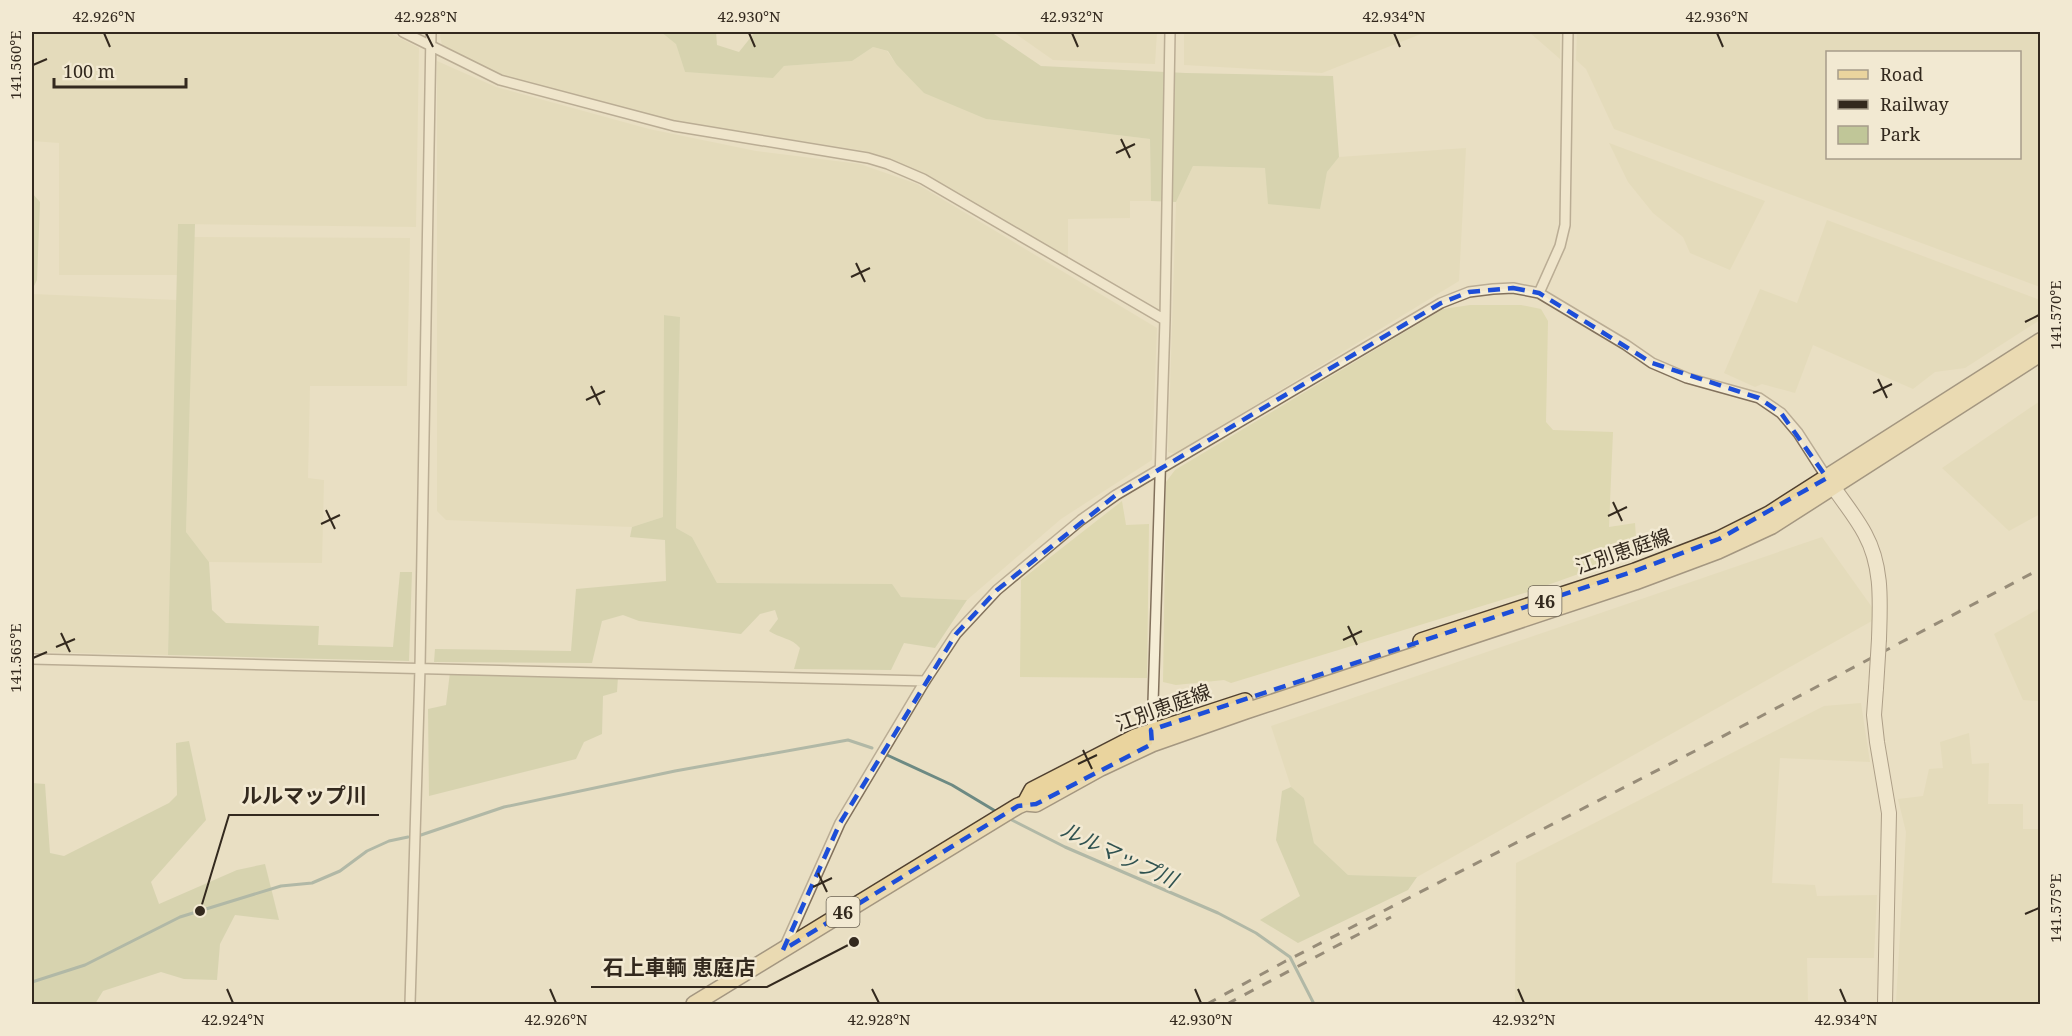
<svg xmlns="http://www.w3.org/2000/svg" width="2072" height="1036" viewBox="0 0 2072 1036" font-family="'Noto Serif','Noto Sans JP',serif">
<rect width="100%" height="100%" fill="#e9dfc3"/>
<path fill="#ded8b1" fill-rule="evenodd" d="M 32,32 L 388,32 L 419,48 L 416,227 L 179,224 L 177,275 L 59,275 L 59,143 L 32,141 Z
M 441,32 L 661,32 L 676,43 L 685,72 L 773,77 L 784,66 L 852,61 L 873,47 L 887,51 L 896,64 L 986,119 L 1150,139 L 1151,201 L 1130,201 L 1130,218 L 1068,219 L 1068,259 L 917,172 L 865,151 L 664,120 L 499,75 L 442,45 L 440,36 Z
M 1013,32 L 1157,32 L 1155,64 L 1053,60 Z
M 1184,32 L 1426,32 L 1322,73 L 1184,65 Z
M 1529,32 L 1560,32 L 1560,59 Z
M 1577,32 L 2040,32 L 2040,287 L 1614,129 L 1586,69 L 1576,60 ZM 1828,52 L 2020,52 L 2020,158 L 1828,158 Z
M 437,61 L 496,87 L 649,129 L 756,151 L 860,164 L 917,184 L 1157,328 L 1152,460 L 1061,519 L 967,600 L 901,597 L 891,584 L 717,583 L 692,537 L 676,528 L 680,318 L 665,315 L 663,517 L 632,527 L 446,520 L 437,511 Z
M 1609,143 L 1765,201 L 1730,270 L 1690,253 L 1683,237 L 1653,213 L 1628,182 Z
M 1466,148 L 1459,281 L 1175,454 L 1168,452 L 1176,202 L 1193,166 L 1265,168 L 1319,209 L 1327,172 L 1339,157 Z
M 1827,220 L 2040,300 L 2040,320 L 1965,368 L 1935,372 L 1913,389 L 1813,345 L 1795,393 L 1762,384 L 1755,387 L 1724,373 L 1760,289 L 1797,303 Z
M 194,237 L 410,238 L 407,386 L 310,386 L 308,478 L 324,480 L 322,563 L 209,562 L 186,532 Z
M 32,294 L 177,300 L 168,655 L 32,652 Z
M 1470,305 L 1521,305 L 1541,309 L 1548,321 L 1546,422 L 1553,430 L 1613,432 L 1609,527 L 1635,523 L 1637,553 L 1531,591 L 1231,683 L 1224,680 L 1176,685 L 1163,682 L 1166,482 L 1175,470 L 1443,309 Z
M 2040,401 L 2040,514 L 2009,531 L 1942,468 Z
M 1122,501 L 1126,525 L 1149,524 L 1147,678 L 1020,677 L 1021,580 Z
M 1822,537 L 1879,617 L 1417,877 L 1348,875 L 1314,843 L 1304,798 L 1291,787 L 1271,726 Z
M 2040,608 L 2040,701 L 2023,700 L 1994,634 Z
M 1861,703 L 1870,762 L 1780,758 L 1772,883 L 1815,885 L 1817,896 L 1877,895 L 1874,958 L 1807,958 L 1808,1001 L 1872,1004 L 1515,1004 L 1516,863 L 1824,706 Z
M 1969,733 L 1972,764 L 1989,763 L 1988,804 L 2023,804 L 2023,829 L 2040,829 L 2040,1004 L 1950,1004 L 1950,1003 L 1896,1002 L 1906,832 L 1898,799 L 1923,796 L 1929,769 L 1943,768 L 1940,742 Z"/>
<path fill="#c0c698" d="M 661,32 L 716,32 L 717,45 L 739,52 L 755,32 L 991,32 L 1041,66 L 1186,73 L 1333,76 L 1339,157 L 1327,172 L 1320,209 L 1268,204 L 1265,168 L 1193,166 L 1176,202 L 1151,201 L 1150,139 L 986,119 L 924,93 L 896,64 L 888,51 L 873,47 L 852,61 L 784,66 L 773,78 L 685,72 L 676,44 Z
M 32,193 L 40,202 L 37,280 L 32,290 Z
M 178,224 L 195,224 L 186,532 L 209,562 L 212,610 L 226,623 L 319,626 L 318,645 L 393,647 L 400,572 L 412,572 L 409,661 L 168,655 Z
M 664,315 L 680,317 L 676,528 L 692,537 L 717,583 L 892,584 L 901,597 L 967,600 L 935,648 L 904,643 L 891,670 L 794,669 L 800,648 C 792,638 779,638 769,631 L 778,619 L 775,610 L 760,614 L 741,634 L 639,621 L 623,615 L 602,621 L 592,663 L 434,662 L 435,649 L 571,651 L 576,589 L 666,581 L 665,540 L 630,537 L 632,527 L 663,517 Z
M 450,672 L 618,677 L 617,692 L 603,696 L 602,734 L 584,742 L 576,759 L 429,796 L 428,709 L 446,705 Z
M 189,741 L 206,820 L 151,882 L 159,904 L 237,870 L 265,864 L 279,920 L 235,915 L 220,944 L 217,980 L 184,979 L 161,972 L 103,991 L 95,1004 L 32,1004 L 32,783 L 45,784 L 50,853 L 64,856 L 169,803 L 177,795 L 176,743 Z
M 1291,787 L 1304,798 L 1314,843 L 1348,875 L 1417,877 L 1408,890 L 1298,943 L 1260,920 L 1300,896 L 1276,840 L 1282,791 Z"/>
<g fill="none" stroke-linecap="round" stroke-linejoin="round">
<path stroke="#6d8a83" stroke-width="3" d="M 887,755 L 952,785 L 997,812
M 1008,818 L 1065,847 L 1218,913 L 1256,933 L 1290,957 L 1314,1004
M 421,835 L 504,807 L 675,771 L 848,740 L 872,748
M 32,982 L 85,965 L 180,917 L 281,886 L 312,883 L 340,871 L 367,851 L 389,841 L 408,837"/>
<g stroke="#82715c" stroke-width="12">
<path id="street" d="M 403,32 L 500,80 L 674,126 L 868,158 L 888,164 L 923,179 L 1165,320
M 1539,293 L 1560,246 L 1565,225 L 1568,32
M 32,659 L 925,681
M 1152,735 L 1165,320 L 1170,32
M 784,948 L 840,823 L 925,681 L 956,634 L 997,590 L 1081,520 L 1116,495 L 1441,303 L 1469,292 L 1493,289 L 1513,288 L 1539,293 L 1626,345 L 1652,363 L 1687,378 L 1759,398 L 1781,413 L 1798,433 L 1827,478
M 410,1004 L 420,668 L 431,32"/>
</g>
<g stroke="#64523f" stroke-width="16">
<path id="secondary" d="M 1828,479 C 1840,498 1855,515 1865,534 C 1883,567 1880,603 1879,639
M 1876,688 L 1874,715 L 1877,742 L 1889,813 L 1885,1004"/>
</g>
<g stroke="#504030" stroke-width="18">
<path id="primary" d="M 1421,641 L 1635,571 L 1719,539 L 1769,514 L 2040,341
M 1025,803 L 1032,790 L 1135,737 L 1245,701
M 694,1004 L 1018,806 L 1025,803 L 1036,804 L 1101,768 L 1152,744 L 1246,711 L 1635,582 L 1718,551 L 1772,526 L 2040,354"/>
</g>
<use href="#street" stroke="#f5edd5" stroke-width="9"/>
<use href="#secondary" stroke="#f5edd5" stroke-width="14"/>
<use href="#primary" stroke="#ead49e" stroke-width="15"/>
<path stroke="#33291e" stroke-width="3" stroke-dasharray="10 10" stroke-linecap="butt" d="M 1207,1004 L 1284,962 L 1695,751 L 2040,569
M 1227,1004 L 1391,917"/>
<g stroke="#64523f" stroke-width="16" stroke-linecap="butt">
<path id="secondary-bridge" d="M 1876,688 L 1879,639"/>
</g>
<use href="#secondary-bridge" stroke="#f5edd5" stroke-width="14"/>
</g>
<path d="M0 0H2072V1036H0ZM 1513,288 L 1539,293 L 1652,363 L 1759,398 L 1781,413 L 1827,478 L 1719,539 L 1635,571 L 1151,730 L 1152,744 L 1036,804 L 1018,806 L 783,950 L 840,823 L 956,634 L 997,590 L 1116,495 L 1441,303 L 1469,292 Z" fill="#e9dfc3" fill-opacity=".55" fill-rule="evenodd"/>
<path fill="none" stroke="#1d4ed8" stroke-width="4.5" stroke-dasharray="12 8" stroke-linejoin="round" d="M 1513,288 L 1539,293 L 1652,363 L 1759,398 L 1781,413 L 1827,478 L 1719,539 L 1635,571 L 1151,730 L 1152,744 L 1036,804 L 1018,806 L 783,950 L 840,823 L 956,634 L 997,590 L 1116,495 L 1441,303 L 1469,292 Z"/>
<path fill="none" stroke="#33291e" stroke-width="2" d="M 104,33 L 110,47M 426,33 L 433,47M 749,33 L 755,47M 1072,33 L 1078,47M 1394,33 L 1400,47M 1717,33 L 1723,47M 33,65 L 47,59M 1121,139 L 1130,158M 1116,153 L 1135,144M 856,263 L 865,282M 851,277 L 870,268M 2025,322 L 2039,315M 1878,379 L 1887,398M 591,386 L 600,405M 1873,393 L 1892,384M 586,400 L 605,391M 1613,502 L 1622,521M 326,510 L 335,529M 1608,516 L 1627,507M 321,524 L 340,515M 1348,626 L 1357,645M 61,633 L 70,652M 1343,640 L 1362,631M 56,647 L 75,639M 33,658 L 47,652M 1083,750 L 1092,769M 1078,764 L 1097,755M 818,873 L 827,892M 813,887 L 832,878M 2025,914 L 2039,908M 227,989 L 233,1003M 550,989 L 556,1003M 872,989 L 879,1003M 1195,989 L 1201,1003M 1518,989 L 1524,1003M 1840,989 L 1846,1003"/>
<g text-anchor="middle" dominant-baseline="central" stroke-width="5" stroke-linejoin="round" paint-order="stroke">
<g fill="#f2e9d2" stroke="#6c6354" stroke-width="1.5">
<rect x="1528.5" y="586" width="33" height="30" rx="4.5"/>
<rect x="826.5" y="897" width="33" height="30" rx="4.5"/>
</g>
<g font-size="18" font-weight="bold" fill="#33291e">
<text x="1545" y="601">46</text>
<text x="843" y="912">46</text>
</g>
<g font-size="20" fill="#33291e" stroke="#f2e9d2">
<text transform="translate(1623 551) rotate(-19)">江別恵庭線</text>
<text transform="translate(1163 707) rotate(-20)">江別恵庭線</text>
</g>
<g font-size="21" font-style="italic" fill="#2f5250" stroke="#f2e9d2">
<text transform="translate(1119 854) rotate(25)">ルルマップ川</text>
</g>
</g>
<path fill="none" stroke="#33291e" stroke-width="2" d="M200 911L229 815H379M854 942L767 987H591"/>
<g fill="#33291e" stroke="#f2e9d2" stroke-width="2">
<circle cx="200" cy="911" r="6"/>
<circle cx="854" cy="942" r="6"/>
</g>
<g font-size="21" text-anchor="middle" font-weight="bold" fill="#33291e" stroke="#f2e9d2" stroke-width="5" stroke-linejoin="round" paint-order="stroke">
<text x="304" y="803">ルルマップ川</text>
<text x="679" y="975">石上車輌 恵庭店</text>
</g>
<rect width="2072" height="1036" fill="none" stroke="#f2e9d2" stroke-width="66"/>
<rect x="1826" y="51" width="195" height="108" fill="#f2e9d2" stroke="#a69c8a" stroke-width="1.5"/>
<rect x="1838" y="70" width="30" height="9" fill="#ead49e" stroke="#a69c8a" stroke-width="1.5"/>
<text x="1880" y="81" font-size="18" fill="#33291e">Road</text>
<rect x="1838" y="100" width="30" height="9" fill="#33291e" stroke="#a69c8a" stroke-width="1.5"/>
<text x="1880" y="111" font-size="18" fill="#33291e">Railway</text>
<rect x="1838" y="126" width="30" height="18" fill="#c0c698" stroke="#a69c8a" stroke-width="1.5"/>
<text x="1880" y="141" font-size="18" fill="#33291e">Park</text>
<path d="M54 78v9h132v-9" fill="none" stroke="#33291e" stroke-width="3"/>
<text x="63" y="78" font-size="18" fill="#33291e" stroke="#f2e9d2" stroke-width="4.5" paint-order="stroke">100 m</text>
<rect x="33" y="33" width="2006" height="970" fill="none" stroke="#33291e" stroke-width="2"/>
<g font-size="15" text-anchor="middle" fill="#33291e">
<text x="104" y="22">42.926°N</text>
<text x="426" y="22">42.928°N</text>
<text x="749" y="22">42.930°N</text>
<text x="1072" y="22">42.932°N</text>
<text x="1394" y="22">42.934°N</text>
<text x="1717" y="22">42.936°N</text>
<text transform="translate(16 65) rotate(-90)" y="5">141.560°E</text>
<text transform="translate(2056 315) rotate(-90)" y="5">141.570°E</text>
<text transform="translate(16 658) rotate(-90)" y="5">141.565°E</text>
<text transform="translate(2056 908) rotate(-90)" y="5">141.575°E</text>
<text x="233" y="1025">42.924°N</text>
<text x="556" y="1025">42.926°N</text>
<text x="879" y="1025">42.928°N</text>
<text x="1201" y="1025">42.930°N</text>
<text x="1524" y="1025">42.932°N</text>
<text x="1846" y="1025">42.934°N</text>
</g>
</svg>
